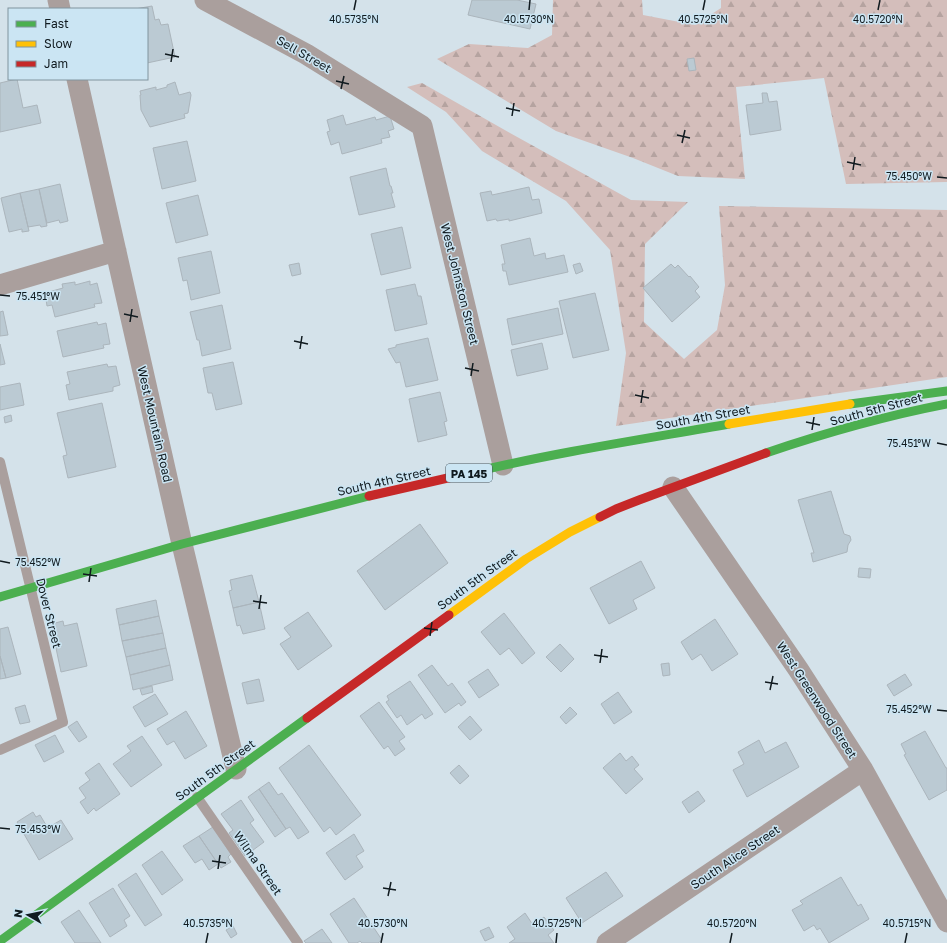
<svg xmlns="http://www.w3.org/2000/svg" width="947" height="943" viewBox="0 0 947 943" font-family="'Golos Text',sans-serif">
<defs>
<pattern id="forest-firs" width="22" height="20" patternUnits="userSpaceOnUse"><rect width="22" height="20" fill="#d4bebb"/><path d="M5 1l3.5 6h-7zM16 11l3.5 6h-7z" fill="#b5a3a0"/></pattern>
</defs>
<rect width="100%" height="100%" fill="#d4e2ea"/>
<path fill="url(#forest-firs)" d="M 553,0 L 642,0 L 643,15 L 695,25 L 721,8 L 721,0 L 947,0 L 947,182 L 846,184 L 824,78 L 736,87 L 745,179 L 678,176 L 633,158 L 556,131 L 437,59 L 469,44 L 528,48 L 552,35 Z
M 422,83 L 510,133 L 631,200 L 688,202 L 645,244 L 644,322 L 684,359 L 717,330 L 725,285 L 719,206 L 947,210 L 947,377 L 616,426 L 626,353 L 610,250 L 566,201 L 482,151 L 446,112 L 407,87 Z"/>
<path fill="#bbcad3" stroke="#abb5bc" d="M 472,0 L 517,0 L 536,4 L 530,29 L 468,15 Z
M 152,6 L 155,20 L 159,19 L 161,25 L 168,24 L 175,57 L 147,63 L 147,9 L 135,9 Z
M 694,58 L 696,70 L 689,71 L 687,59 Z
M 17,79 L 23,108 L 37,105 L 41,123 L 0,132 L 0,83 Z
M 175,82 L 179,95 L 190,92 L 191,95 L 188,113 L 184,114 L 185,118 L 150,127 L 141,110 L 140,95 L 141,95 L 140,91 L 156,87 L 156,90 L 167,87 L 167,85 Z
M 762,93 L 767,93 L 769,102 L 777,101 L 781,130 L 750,135 L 746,105 L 763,103 Z
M 343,115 L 346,125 L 375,117 L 376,120 L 390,116 L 394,129 L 388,131 L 390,137 L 381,139 L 382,143 L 342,154 L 339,142 L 331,145 L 327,132 L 330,131 L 327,120 Z
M 187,141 L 196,181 L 162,189 L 153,148 Z
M 386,168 L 390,186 L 391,186 L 393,193 L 391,193 L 395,207 L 359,215 L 350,177 Z
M 60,184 L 68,221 L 60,223 L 59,220 L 47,223 L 39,189 Z
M 529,187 L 532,200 L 539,199 L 542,213 L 509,221 L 509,219 L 497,221 L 496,219 L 487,221 L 480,193 L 491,191 L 492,195 Z
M 39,189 L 47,226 L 41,227 L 40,225 L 28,227 L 20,193 Z
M 20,193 L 29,231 L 22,232 L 22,229 L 9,232 L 1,198 Z
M 198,195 L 208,235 L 176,243 L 166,203 Z
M 402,227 L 411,268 L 381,275 L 371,234 Z
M 530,238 L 534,256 L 545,253 L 546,259 L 564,255 L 568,272 L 509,285 L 506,271 L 503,271 L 502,264 L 505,264 L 501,245 Z
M 211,251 L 220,293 L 191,300 L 187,280 L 183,281 L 178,258 Z
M 299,263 L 301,274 L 292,276 L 289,265 Z
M 580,263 L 583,271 L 576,274 L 573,265 Z
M 671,264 L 675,268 L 678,265 L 689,277 L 690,276 L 699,287 L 695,291 L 700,297 L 672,322 L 643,288 Z
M 90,281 L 90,285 L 97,283 L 102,303 L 94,304 L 95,307 L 55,317 L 52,305 L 47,306 L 45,293 L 63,288 L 62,284 L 75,282 L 75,285 Z
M 415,284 L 418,296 L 421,296 L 427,324 L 395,331 L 386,290 Z
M 595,293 L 609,350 L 573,358 L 559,301 Z
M 222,305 L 231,349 L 202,356 L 199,340 L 197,340 L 190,312 Z
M 558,308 L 563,334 L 512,345 L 507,319 Z
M 3,311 L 8,335 L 0,336 L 0,312 Z
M 97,322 L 98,325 L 106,323 L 110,344 L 103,345 L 104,348 L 63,357 L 57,331 Z
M 428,338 L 438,380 L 406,387 L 400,362 L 396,363 L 388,349 L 396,347 L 396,345 Z
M 542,343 L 548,369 L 517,376 L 511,350 Z
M 0,344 L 5,364 L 0,365 Z
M 233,362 L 242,404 L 216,410 L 212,393 L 208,393 L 203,368 Z
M 107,364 L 108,367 L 116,366 L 120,385 L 113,387 L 113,391 L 69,400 L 66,385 L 70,384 L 67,372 Z
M 20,383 L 24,405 L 0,410 L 0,387 Z
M 440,392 L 447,421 L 444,422 L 447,435 L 418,442 L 409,399 Z
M 102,403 L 116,467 L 68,478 L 63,456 L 67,455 L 57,413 Z
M 11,415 L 12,421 L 5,423 L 4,417 Z
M 831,491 L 844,534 L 850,536 L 851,540 L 848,545 L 847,552 L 813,562 L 811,553 L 814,553 L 798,500 Z
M 420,524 L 448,563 L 385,610 L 357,571 Z
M 641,561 L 655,588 L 633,600 L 637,609 L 609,624 L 590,588 Z
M 859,568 L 871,569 L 870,578 L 858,577 Z
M 252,575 L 259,602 L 233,608 L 229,591 L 232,590 L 230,580 Z
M 156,600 L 159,616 L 119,625 L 116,609 Z
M 259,602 L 265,629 L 243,634 L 240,625 L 237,626 L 233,608 Z
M 308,612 L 332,646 L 298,670 L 280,644 L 291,637 L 284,628 Z
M 504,613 L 535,653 L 522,664 L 509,648 L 500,655 L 481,632 Z
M 159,616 L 163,633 L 122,641 L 119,625 Z
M 715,619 L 738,654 L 712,671 L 701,654 L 692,660 L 681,642 Z
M 63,621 L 64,626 L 77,623 L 87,666 L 61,672 L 51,624 Z
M 8,627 L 21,674 L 6,678 L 0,656 L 0,629 Z
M 163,633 L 166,648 L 126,657 L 122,641 Z
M 560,644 L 574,659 L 561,672 L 546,657 Z
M 166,648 L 170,665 L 130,675 L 126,657 Z
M 0,656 L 6,678 L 0,679 Z
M 669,663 L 670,675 L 663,676 L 661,664 Z
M 170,665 L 173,680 L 133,690 L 130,675 Z
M 432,665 L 448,686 L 452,683 L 466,702 L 461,706 L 459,703 L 445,713 L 418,675 Z
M 488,669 L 499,685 L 479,698 L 468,682 Z
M 905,674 L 912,685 L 894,696 L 887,685 Z
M 259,679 L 264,701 L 247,704 L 242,683 Z
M 410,681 L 433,714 L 425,719 L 422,714 L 407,725 L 401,715 L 397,718 L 386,702 L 389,700 L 387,696 Z
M 152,686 L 153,692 L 142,695 L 140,689 Z
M 618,692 L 632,712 L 614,724 L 601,704 Z
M 155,694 L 168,714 L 145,727 L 133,707 Z
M 379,702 L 405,737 L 399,741 L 405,749 L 395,756 L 388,746 L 384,749 L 360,716 Z
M 25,705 L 30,722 L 20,724 L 15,708 Z
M 570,707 L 577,714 L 566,724 L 560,717 Z
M 186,711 L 207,746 L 185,759 L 174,741 L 167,745 L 157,729 Z
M 470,716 L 482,730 L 470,740 L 458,727 Z
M 77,721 L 87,737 L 79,742 L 68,727 Z
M 925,731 L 946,768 L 947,768 L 947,790 L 929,800 L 904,755 L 906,754 L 901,744 Z
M 55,735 L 64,752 L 44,762 L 35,745 Z
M 142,736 L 162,765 L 131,787 L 113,764 L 131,751 L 127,746 Z
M 759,740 L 765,753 L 786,742 L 799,767 L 747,797 L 733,770 L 744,764 L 738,752 Z
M 309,745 L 361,815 L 336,835 L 330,827 L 324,832 L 279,768 Z
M 620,753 L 626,761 L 632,756 L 639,765 L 634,769 L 643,779 L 626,794 L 603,768 Z
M 99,763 L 120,794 L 96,811 L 94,808 L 88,814 L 80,802 L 86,798 L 79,788 L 90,780 L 85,773 Z
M 459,765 L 469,776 L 460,784 L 450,773 Z
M 269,782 L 278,795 L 282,793 L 309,832 L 298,839 L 290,827 L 286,829 L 259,789 Z
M 259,789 L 286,829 L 275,837 L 248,797 Z
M 698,791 L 705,801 L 689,813 L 682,802 Z
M 241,800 L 254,820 L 250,823 L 264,842 L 245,856 L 229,833 L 233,830 L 221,814 Z
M 33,812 L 36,817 L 40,815 L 46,825 L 42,827 L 44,830 L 61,820 L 73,839 L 39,860 L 17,822 Z
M 213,827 L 231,854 L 228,857 L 231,862 L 221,868 L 199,836 Z
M 354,834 L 364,851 L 356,856 L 363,867 L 345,880 L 326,853 Z
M 199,836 L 218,864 L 209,870 L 202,859 L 195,863 L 183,846 Z
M 162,851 L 183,880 L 162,895 L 142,865 Z
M 606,872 L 623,896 L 582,923 L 566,898 Z
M 136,873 L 162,915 L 145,926 L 118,885 Z
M 841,877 L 858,906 L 861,904 L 869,919 L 829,943 L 820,928 L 817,930 L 814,925 L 804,931 L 792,910 L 803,904 L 800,901 Z
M 113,888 L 130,916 L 124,920 L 127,926 L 110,937 L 89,903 Z
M 354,898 L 382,940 L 378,943 L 362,943 L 360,941 L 357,943 L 349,943 L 330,914 Z
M 79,910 L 101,943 L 75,943 L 61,922 Z
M 525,913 L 533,925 L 544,917 L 554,930 L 548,935 L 554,943 L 509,943 L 515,939 L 507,927 Z
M 233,926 L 237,934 L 231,938 L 226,930 Z
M 489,927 L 494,937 L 485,941 L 480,931 Z
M 322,929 L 332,943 L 306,943 L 304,941 Z"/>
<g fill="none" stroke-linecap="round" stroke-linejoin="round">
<path stroke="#aa9f9d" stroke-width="10" d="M 0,462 L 63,722 L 0,750
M 197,797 L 298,943"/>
<path stroke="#aa9f9d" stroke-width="21" d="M 58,0 L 60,9
M 205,0 L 306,54 L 422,126 L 503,465
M 77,79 L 182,544 L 236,769
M 0,285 L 116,251
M 673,487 L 798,669 L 863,770 L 947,922
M 607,943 L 863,770"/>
<path stroke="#4caf50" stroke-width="9" d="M 850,404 L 947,391
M 766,453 C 825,433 885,416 947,404
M 474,472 C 558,452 644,439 729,424
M 0,597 L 182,544 L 369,496
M 0,941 L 307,718"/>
<path stroke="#ffc107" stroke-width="9" d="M 729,424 L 850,404
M 449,615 L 526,559 L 570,532 L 600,517"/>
<path stroke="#c62828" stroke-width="9" d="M 369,496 L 474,472
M 600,517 L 616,509 L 639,500 L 766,453
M 307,718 L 449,615"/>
</g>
<path fill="none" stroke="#101a1f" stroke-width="1.5" d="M 354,10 L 356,0M 529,10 L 530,0M 703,10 L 705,0M 878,10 L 880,0M 165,54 L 179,57M 171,62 L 173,49M 336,81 L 349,84M 341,89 L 344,76M 506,108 L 520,111M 512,116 L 514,103M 677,135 L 690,138M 682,143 L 685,130M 847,162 L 861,165M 853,170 L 855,157M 937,177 L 947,178M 0,295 L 10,296M 124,314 L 138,317M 130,322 L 132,309M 294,341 L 308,344M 300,349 L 302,336M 465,368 L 479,371M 471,376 L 473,363M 635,395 L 649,398M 641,403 L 643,390M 806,422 L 820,425M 812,430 L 814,417M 937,443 L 947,445M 0,561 L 10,563M 83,574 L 97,576M 89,582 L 91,568M 253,601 L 267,603M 259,609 L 261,595M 424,628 L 438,630M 430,636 L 432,622M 594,655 L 608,657M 600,663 L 602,649M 765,682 L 778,684M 770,690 L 773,676M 937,710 L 947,711M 0,828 L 10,829M 212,861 L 226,863M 218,869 L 220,855M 383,888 L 396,890M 388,896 L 391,882M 206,943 L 208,933M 381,943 L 383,933M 556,943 L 557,933M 730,943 L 732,933M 905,943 L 907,933"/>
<g text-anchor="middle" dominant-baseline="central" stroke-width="3" stroke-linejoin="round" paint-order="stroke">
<rect fill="#cbe5f3" stroke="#48575f" stroke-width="1" x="446" y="464" width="46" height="18" rx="3"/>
<g font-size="11" font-weight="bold" fill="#101a1f">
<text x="469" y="473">PA 145</text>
</g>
<g font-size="12" fill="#101a1f" stroke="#cbe5f3">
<text transform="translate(304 54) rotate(30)">Sell Street</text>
<text transform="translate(460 284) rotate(76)">West Johnston Street</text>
<text transform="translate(876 409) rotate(-15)">South 5th Street</text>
<text transform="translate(703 417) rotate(-10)">South 4th Street</text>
<text transform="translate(155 424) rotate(77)">West Mountain Road</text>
<text transform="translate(384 481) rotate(-13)">South 4th Street</text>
<text transform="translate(477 579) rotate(-36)">South 5th Street</text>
<text transform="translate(49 613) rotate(76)">Dover Street</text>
<text transform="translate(817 700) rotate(57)">West Greenwood Street</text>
<text transform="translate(215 770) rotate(-36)">South 5th Street</text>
<text transform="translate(735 857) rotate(-34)">South Alice Street</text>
<text transform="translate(258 863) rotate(55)">Wilma Street</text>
</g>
</g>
<g font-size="10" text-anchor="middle" fill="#101a1f" stroke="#cbe5f3" stroke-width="3" stroke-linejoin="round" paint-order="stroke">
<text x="354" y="23">40.5735°N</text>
<text x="529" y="23">40.5730°N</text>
<text x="703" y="23">40.5725°N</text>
<text x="878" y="23">40.5720°N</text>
<text x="909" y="180">75.450°W</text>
<text x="38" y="300">75.451°W</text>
<text x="909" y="447">75.451°W</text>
<text x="38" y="566">75.452°W</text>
<text x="909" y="713">75.452°W</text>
<text x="38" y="833">75.453°W</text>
<text x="208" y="927">40.5735°N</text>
<text x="383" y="927">40.5730°N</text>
<text x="557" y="927">40.5725°N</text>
<text x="732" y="927">40.5720°N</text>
<text x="907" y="927">40.5715°N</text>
</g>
<rect x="8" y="8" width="140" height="72" fill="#cbe5f3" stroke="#80949e"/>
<rect x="16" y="21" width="20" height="6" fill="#4caf50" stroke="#80949e"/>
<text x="44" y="28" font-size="12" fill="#101a1f">Fast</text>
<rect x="16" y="41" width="20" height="6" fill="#ffc107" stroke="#80949e"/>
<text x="44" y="48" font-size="12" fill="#101a1f">Slow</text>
<rect x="16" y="61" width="20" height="6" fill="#c62828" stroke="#80949e"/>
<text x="44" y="68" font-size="12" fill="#101a1f">Jam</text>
<g transform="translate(28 915) rotate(279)" stroke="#cbe5f3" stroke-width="3" paint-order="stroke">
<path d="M0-3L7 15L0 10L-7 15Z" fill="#101a1f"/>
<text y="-6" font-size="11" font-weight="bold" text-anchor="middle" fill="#101a1f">N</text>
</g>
</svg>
